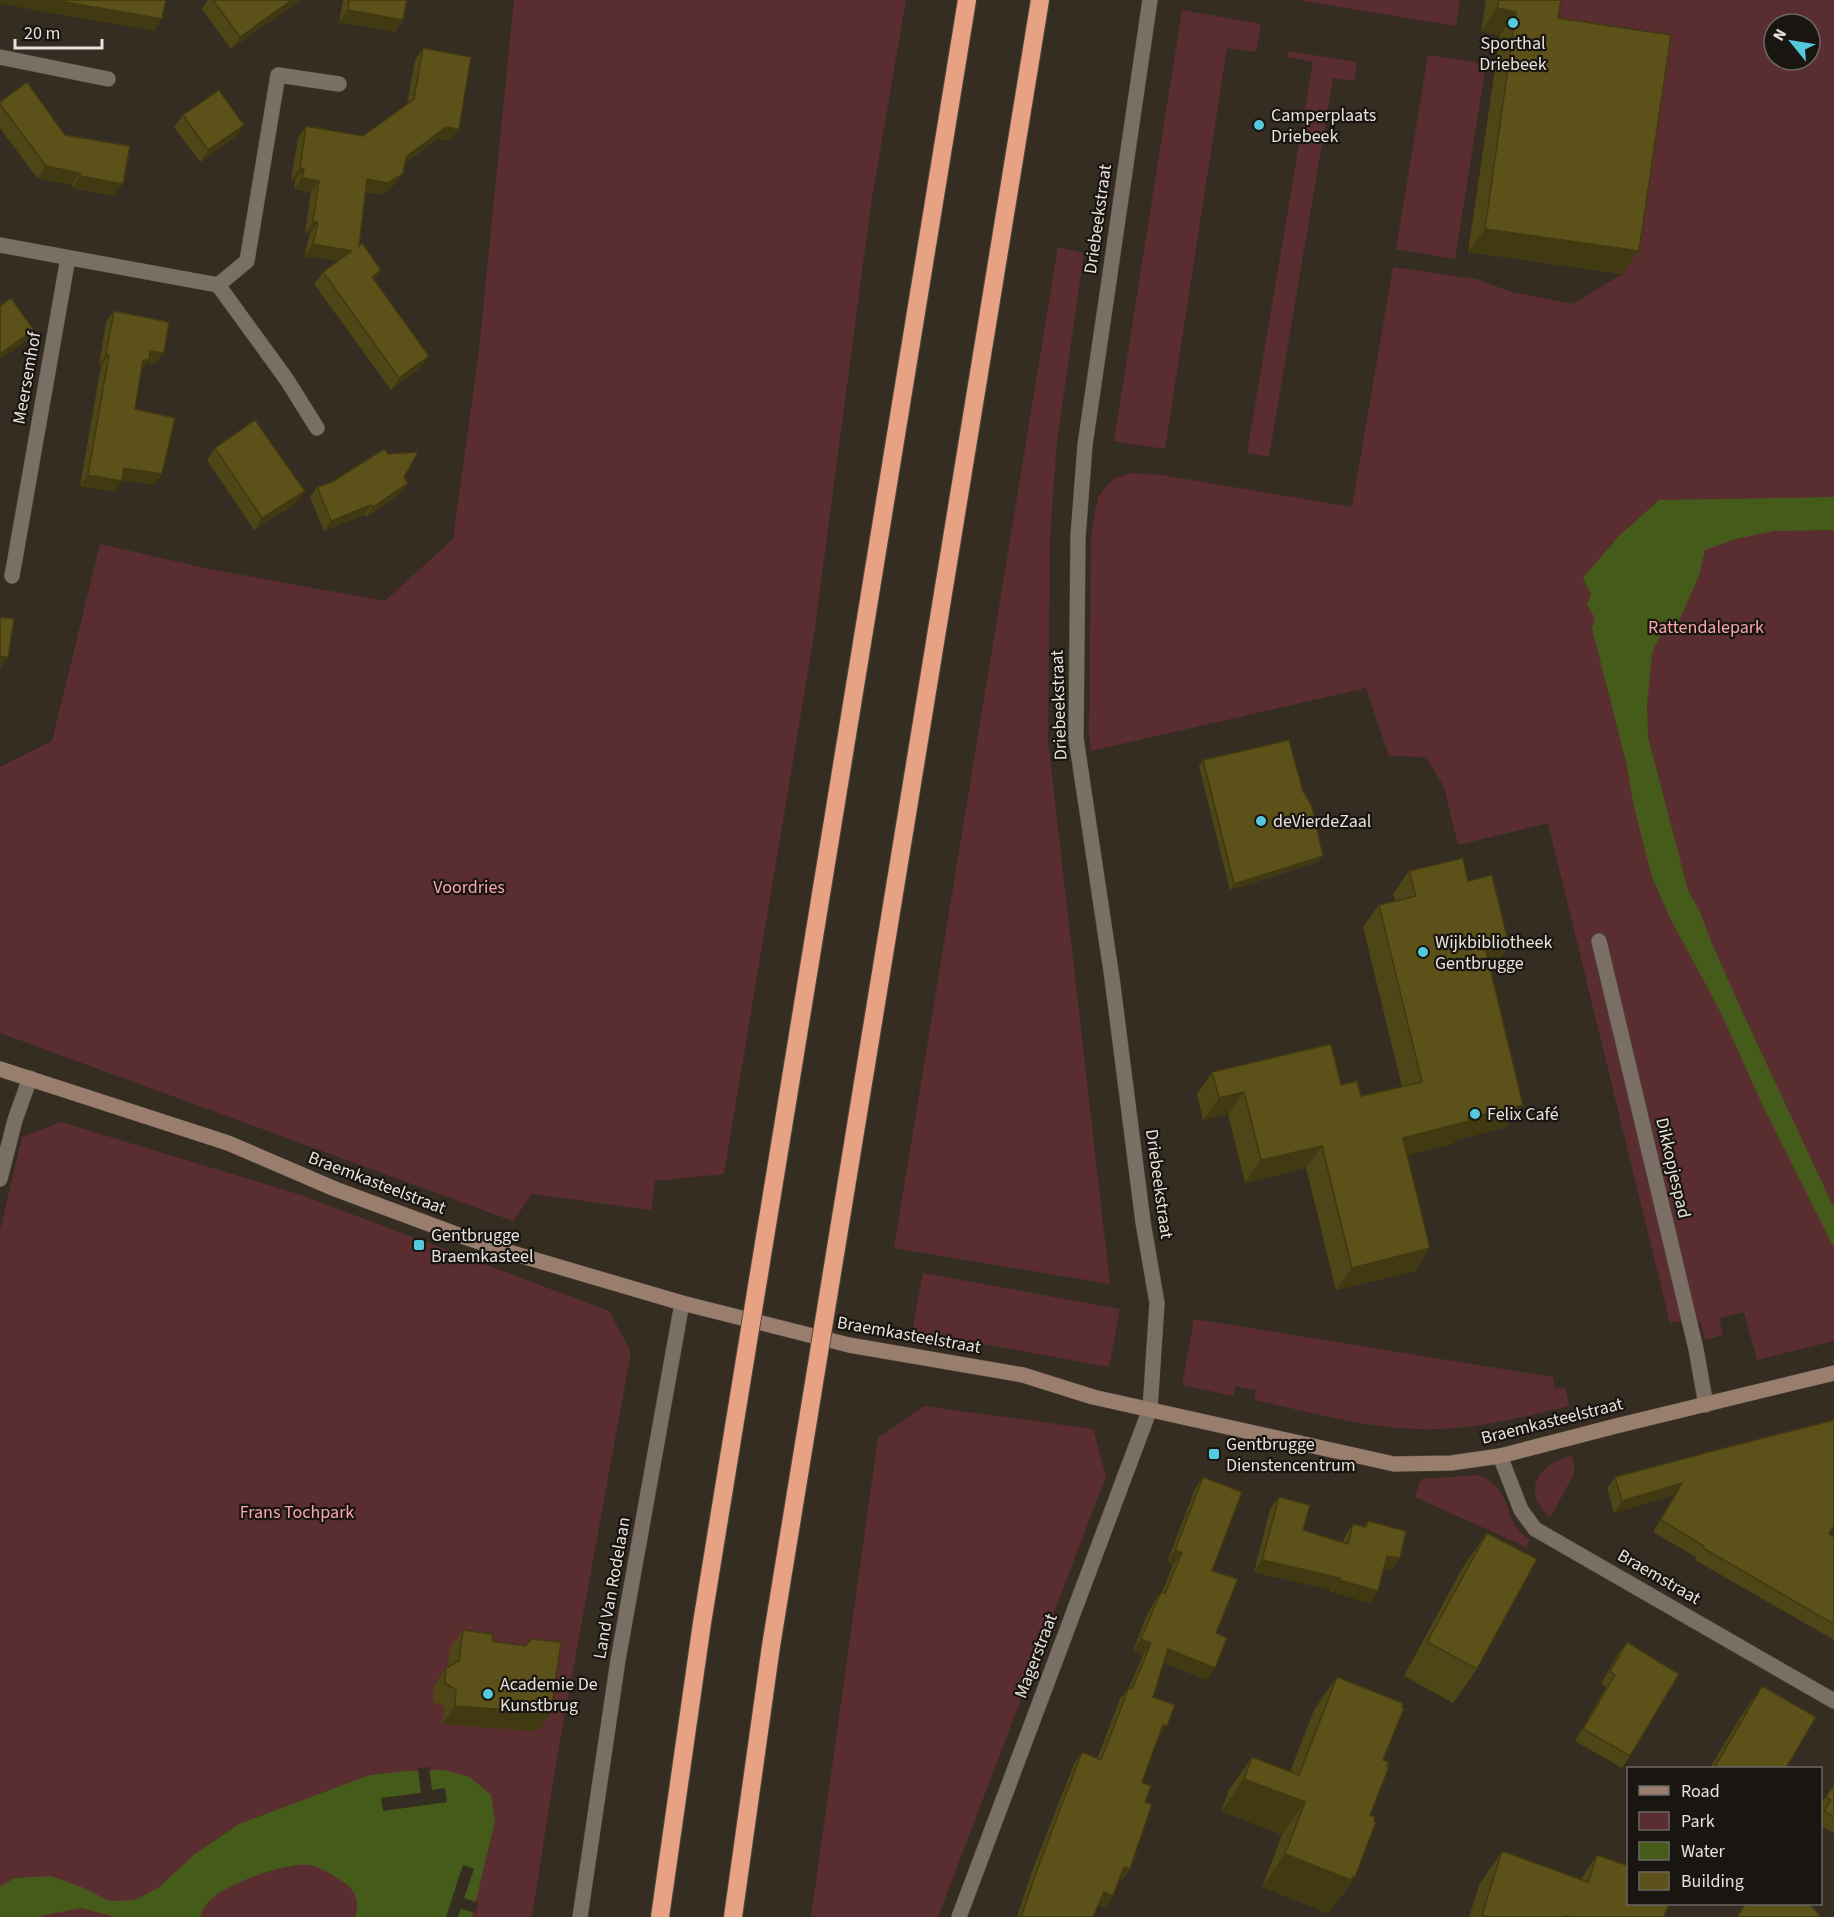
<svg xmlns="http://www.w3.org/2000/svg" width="1834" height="1917" viewBox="0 0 1834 1917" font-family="'Source Sans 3',sans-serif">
<rect width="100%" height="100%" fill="#352c22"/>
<path fill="#5a2e31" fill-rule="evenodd" d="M 514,0 L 906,0 L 871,204 L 814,635 L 724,1174 L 655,1181 L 651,1210 L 532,1194 L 513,1221 L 0,1033 L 0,767 L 52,741 L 100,544 L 209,569 L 385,601 L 453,539 L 479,351 Z
M 1299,0 L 1460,0 L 1456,26 Z
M 1548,0 L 1834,0 L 1834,1341 L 1757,1360 L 1744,1312 L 1719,1318 L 1723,1335 L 1705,1340 L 1701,1323 L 1695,1319 L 1670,1323 L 1548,823 L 1458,845 L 1444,787 L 1426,757 L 1389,756 L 1366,688 L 1091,751 L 1089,737 L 1091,537 L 1098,497 L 1112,480 L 1130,473 L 1162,475 L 1352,507 L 1393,267 L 1476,279 L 1512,292 L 1573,304 L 1622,274 L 1541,41 ZM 1774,24 L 1810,24 L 1810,60 L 1774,60 Z
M 1182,10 L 1261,24 L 1256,52 L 1227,48 L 1165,449 L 1114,441 Z
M 1288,51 L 1357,62 L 1354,81 L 1333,78 L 1269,457 L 1247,453 L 1313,62 L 1287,57 Z
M 1428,55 L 1486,64 L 1455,259 L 1396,249 Z
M 1058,247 L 1084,253 L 1057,442 L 1050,536 L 1048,740 L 1110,1284 L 894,1248 Z
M 61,1122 L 301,1195 L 609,1311 L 631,1352 L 555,1769 L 532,1917 L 0,1917 L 0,1231 L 22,1137 Z
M 923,1273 L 1120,1309 L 1109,1367 L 912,1331 Z
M 1194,1319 L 1553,1377 L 1555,1389 L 1565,1387 L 1569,1406 C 1520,1418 1469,1431 1418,1429 C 1363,1428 1308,1411 1254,1400 L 1256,1390 L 1235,1386 L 1233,1396 L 1182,1385 Z
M 924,1406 L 1093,1429 L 1106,1476 L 938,1917 L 811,1917 L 878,1438 Z
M 1572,1456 L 1575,1472 L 1550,1518 C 1521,1491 1537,1464 1572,1456 Z
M 1478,1475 C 1517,1490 1499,1521 1530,1540 L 1526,1547 L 1415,1497 L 1421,1479 Z"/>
<path fill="#445b19" d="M 1834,497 L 1834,530 L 1774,531 L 1736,539 L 1705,550 L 1699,576 L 1679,621 L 1662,632 L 1652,653 L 1647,706 L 1648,737 L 1688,890 L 1700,912 L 1711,941 L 1741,1009 L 1834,1208 L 1834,1248 L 1763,1106 L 1720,1011 L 1670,918 L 1652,877 L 1634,807 L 1626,762 L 1592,628 L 1595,619 L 1587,604 L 1591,594 L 1583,578 L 1618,537 L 1659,500 Z
M 444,1770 L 470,1777 L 491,1795 L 495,1821 L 472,1917 L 355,1917 C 360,1902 356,1890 342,1881 C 333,1875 320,1867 309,1865 C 286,1862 225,1884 209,1901 C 205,1905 202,1912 200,1917 L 116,1917 L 81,1908 L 35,1917 L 0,1917 L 0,1887 L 14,1878 L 51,1876 L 84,1888 L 109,1901 L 135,1900 L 158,1888 L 195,1854 L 239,1824 L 370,1775 L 407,1771 Z"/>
<path fill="#352c22" d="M 429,1767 L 432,1790 L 445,1788 L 447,1802 L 383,1811 L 381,1798 L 421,1793 L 418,1768 Z
M 463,1865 L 474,1869 L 464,1898 L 479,1903 L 476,1913 L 461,1909 L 458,1917 L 446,1917 Z"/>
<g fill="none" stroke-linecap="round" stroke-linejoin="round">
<g stroke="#514a41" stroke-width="16">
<path id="street" d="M 0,57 L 108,79
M 0,245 L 218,285 L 287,380 L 317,428
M 218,285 L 247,261 L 278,75 L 339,84
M 12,576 L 68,258
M 1599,941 L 1696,1349 L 1706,1405
M 0,1179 L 15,1120 L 30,1078
M 1500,1456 L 1521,1510 L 1535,1529 L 1834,1701
M 580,1917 L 618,1660 L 682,1303
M 959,1917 L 1150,1409 L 1157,1303 L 1143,1222 L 1112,978 L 1076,738 L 1078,537 L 1085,445 L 1150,0"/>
</g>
<g stroke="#514a41" stroke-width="16">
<path id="secondary" d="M 0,1069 L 228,1143 L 335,1189 L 464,1237 L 512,1253 L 682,1303 L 849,1345 L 1023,1375 L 1093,1397 L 1394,1464 L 1451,1463 L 1500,1456 L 1616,1426 L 1834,1373"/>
</g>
<use href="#street" stroke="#796f64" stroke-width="15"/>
<use href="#secondary" stroke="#9a7e6d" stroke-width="15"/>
<g stroke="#514a41" stroke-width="20" stroke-linecap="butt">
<path id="highway-bridge" d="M 660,1917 L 702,1623 L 967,0
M 733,1917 L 771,1646 L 1040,0"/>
</g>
<use href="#highway-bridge" stroke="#e7a183" stroke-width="18"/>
</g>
<path fill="#4e4616" d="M 208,0 L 300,0 L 231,49 L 202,9 Z
M 343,0 L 407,0 L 395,32 L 339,22 Z
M 1486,0 L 1561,0 L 1558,18 L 1639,251 L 1622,274 L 1468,252 L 1500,35 L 1481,32 Z
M 423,48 L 450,141 L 438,139 L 405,163 L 394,185 L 380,195 L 366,192 L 359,246 L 375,280 L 429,356 L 421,367 L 391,390 L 314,284 L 323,272 L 338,261 L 304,256 L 310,233 L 305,233 L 311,192 L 294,189 L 295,180 L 291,180 L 298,138 L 306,126 L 363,136 L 407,104 L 415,60 Z
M 0,102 L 65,135 L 114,196 L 72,188 L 72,185 L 37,178 L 0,128 Z
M 183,115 L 244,125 L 236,137 L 200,162 L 174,127 Z
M 114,311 L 156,364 L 147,363 L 141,371 L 135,409 L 162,474 L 154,485 L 122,480 L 115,492 L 80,486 L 101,366 L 99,365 L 106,322 Z
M 215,448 L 296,503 L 254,530 L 207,460 Z
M 404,477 L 408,483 L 401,493 L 366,517 L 364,515 L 324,531 L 310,497 L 317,487 Z
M 1203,760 L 1303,791 L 1318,862 L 1230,890 L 1199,766 Z
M 1409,871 L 1468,881 L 1509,945 L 1494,968 L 1490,969 L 1507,1127 L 1456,1140 L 1453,1144 L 1407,1155 L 1415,1271 L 1336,1290 L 1306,1168 L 1245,1183 L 1228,1114 L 1203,1120 L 1197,1094 L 1212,1072 L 1341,1085 L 1361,1096 L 1402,1087 L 1363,927 L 1379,905 L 1395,901 L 1393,894 Z
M 1716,1450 L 1834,1537 L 1834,1640 L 1695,1560 L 1696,1557 L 1653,1532 L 1674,1495 L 1614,1513 L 1607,1488 L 1615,1477 Z
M 1203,1477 L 1212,1571 L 1216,1633 L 1207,1680 L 1164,1663 L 1153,1697 L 1159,1737 L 1142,1782 L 1145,1802 L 1130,1869 L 1121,1881 L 1119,1880 L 1113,1896 L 1105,1908 L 1098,1905 L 1093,1917 L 1017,1917 L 1031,1874 L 1074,1764 L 1082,1752 L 1097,1759 L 1120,1699 L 1129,1687 L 1143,1655 L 1133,1651 L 1146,1617 L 1153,1604 L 1161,1592 L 1162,1592 L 1173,1565 L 1167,1562 L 1195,1489 Z
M 1279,1497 L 1303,1530 L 1343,1542 L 1345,1536 L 1353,1524 L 1364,1526 L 1368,1521 L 1400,1558 L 1391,1570 L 1384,1569 L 1378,1591 L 1370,1603 L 1331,1592 L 1331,1590 L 1254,1572 L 1270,1509 Z
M 1487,1533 L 1477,1669 L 1453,1703 L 1404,1676 L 1463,1567 Z
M 463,1630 L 492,1641 L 538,1731 L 442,1724 L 444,1707 L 433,1701 L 434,1686 L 446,1668 L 448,1667 L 450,1648 Z
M 1627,1642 L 1630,1756 L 1622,1768 L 1575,1741 L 1606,1687 L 1601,1684 L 1618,1654 Z
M 1337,1677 L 1383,1760 L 1355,1877 L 1332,1909 L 1331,1909 L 1328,1913 L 1262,1887 L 1282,1835 L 1221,1811 L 1229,1790 L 1252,1757 L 1290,1772 L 1314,1710 Z
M 1762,1686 L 1786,1768 L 1710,1768 L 1739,1719 Z
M 1834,1783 L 1834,1833 L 1821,1826 L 1821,1815 L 1822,1812 L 1821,1811 L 1821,1805 Z
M 1502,1851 L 1581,1879 L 1597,1855 L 1664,1917 L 1469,1917 L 1479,1885 Z"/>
<path fill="#403912" d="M 0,0 L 54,0 L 162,19 L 154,31 L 0,4 Z
M 292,0 L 300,0 L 231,49 L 240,37 Z
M 1497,8 L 1516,12 L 1500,35 L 1481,32 Z
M 348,10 L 403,20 L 395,32 L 339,22 Z
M 244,125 L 236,137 L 200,162 L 208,150 Z
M 446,127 L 459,129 L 450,141 L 438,139 L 398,169 L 406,157 Z
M 46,166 L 80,173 L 72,185 L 37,178 Z
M 300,168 L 304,169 L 295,180 L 291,180 Z
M 403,174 L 394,185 L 380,195 L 359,190 L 367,179 Z
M 80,176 L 123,184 L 114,196 L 72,188 Z
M 302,178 L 319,181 L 311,192 L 294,189 Z
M 313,221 L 318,222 L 310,233 L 305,233 Z
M 1485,229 L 1639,251 L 1622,274 L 1468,252 Z
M 313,244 L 352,251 L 344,262 L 304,256 Z
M 381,270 L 373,282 L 372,277 Z
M 34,330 L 26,341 L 0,360 L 0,354 Z
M 150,351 L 164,353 L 156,364 L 147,363 L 141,371 L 136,371 Z
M 106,354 L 109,355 L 101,366 L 99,365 Z
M 429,356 L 421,367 L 391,390 L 399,378 Z
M 124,468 L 162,474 L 154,485 L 117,479 Z
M 88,475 L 122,481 L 115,492 L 80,486 Z
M 408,483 L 401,493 L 366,517 L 373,507 Z
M 305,491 L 296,503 L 254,530 L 262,518 Z
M 371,505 L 364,515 L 324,531 L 331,521 Z
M 0,656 L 8,658 L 0,669 Z
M 1323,856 L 1318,862 L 1230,890 L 1234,884 Z
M 1509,945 L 1494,968 L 1470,974 L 1486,951 Z
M 1244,1092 L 1228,1114 L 1203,1120 L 1219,1098 Z
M 1523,1105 L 1507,1127 L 1456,1140 L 1453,1144 L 1387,1160 L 1403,1138 L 1468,1118 Z
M 1322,1146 L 1306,1168 L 1245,1183 L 1261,1160 Z
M 1430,1248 L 1415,1271 L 1336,1290 L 1352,1268 Z
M 1682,1483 L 1674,1495 L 1614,1513 L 1622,1501 Z
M 1175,1550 L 1182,1553 L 1173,1565 L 1167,1562 Z
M 1387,1556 L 1400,1558 L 1391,1570 L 1379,1568 Z
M 1262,1560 L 1340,1578 L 1331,1590 L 1254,1572 Z
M 1339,1580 L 1378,1591 L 1370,1603 L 1331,1592 Z
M 1141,1639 L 1151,1643 L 1143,1655 L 1133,1651 Z
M 1168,1649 L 1215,1668 L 1207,1680 L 1160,1661 Z
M 455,1706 L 551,1713 L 538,1731 L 442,1724 Z
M 1163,1725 L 1167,1726 L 1158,1738 Z
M 1244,1779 L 1305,1802 L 1282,1835 L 1221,1811 Z
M 1285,1854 L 1355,1877 L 1332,1909 L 1331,1909 L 1328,1913 L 1262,1887 Z
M 1124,1867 L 1130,1869 L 1121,1881 L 1115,1879 Z
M 1104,1892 L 1113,1896 L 1105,1908 L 1096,1904 Z"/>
<path fill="#5b5119" stroke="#403912" stroke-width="1.5" d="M 54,0 L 166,0 L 162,19 Z
M 213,0 L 292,0 L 240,37 Z
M 349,0 L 407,0 L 403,20 L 348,10 Z
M 1499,0 L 1561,0 L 1558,18 L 1671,35 L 1639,251 L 1485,229 L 1516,12 L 1497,8 Z
M 423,48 L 471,57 L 459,129 L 446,127 L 406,157 L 403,174 L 388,183 L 367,179 L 359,246 L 362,243 L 381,270 L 372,277 L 429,356 L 399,378 L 323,272 L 352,251 L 313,244 L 318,222 L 313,221 L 319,181 L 302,178 L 304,169 L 300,168 L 306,126 L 363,136 L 414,99 Z
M 27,82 L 65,135 L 130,146 L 123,184 L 80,176 L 80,173 L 46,166 L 0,104 L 0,102 Z
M 219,90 L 244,125 L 208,150 L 183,115 Z
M 11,298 L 34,330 L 0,354 L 0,306 Z
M 114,311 L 169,322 L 164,353 L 150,351 L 149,360 L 143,360 L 135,409 L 175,418 L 162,474 L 124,468 L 122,481 L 88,475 L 109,355 L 106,354 Z
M 255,420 L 305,491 L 262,518 L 215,448 Z
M 384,449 L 388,454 L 418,452 L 404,477 L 408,483 L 373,507 L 371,505 L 331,521 L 317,487 L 332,482 Z
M 0,617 L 14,619 L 8,658 L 0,656 Z
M 1289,740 L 1303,791 L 1312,806 L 1323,856 L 1234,884 L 1203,760 Z
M 1463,858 L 1468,881 L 1492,875 L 1509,945 L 1486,951 L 1523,1105 L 1468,1118 L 1469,1121 L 1403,1138 L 1430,1248 L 1352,1268 L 1322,1146 L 1261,1160 L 1244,1092 L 1219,1098 L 1212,1072 L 1331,1044 L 1341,1085 L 1357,1081 L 1361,1096 L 1422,1082 L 1379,905 L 1416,896 L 1409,871 Z
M 1834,1420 L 1834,1526 L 1829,1534 L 1834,1537 L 1834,1624 L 1703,1548 L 1704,1546 L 1661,1520 L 1682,1483 L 1622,1501 L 1615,1477 L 1716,1450 Z
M 1203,1477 L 1242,1492 L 1212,1571 L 1238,1579 L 1216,1633 L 1227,1638 L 1215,1668 L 1168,1649 L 1153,1697 L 1175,1705 L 1167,1726 L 1163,1725 L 1142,1782 L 1151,1786 L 1145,1802 L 1152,1804 L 1130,1869 L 1124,1867 L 1113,1896 L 1104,1892 L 1093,1917 L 1021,1917 L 1040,1862 L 1082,1752 L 1101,1760 L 1129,1687 L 1132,1689 L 1151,1643 L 1141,1639 L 1155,1605 L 1161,1592 L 1165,1593 L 1182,1553 L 1175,1550 Z
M 1279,1497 L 1310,1505 L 1303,1530 L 1348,1544 L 1353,1524 L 1366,1527 L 1368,1521 L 1406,1531 L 1400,1558 L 1387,1556 L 1378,1591 L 1339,1580 L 1340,1578 L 1262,1560 Z
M 1487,1533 L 1537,1559 L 1477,1669 L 1427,1642 Z
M 463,1630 L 493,1634 L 492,1641 L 525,1646 L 532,1639 L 561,1642 L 551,1713 L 455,1706 L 456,1690 L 445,1683 L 446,1668 L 459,1661 Z
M 1627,1642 L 1679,1674 L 1630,1756 L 1583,1729 L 1615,1675 L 1610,1672 Z
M 1337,1677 L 1403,1703 L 1402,1707 L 1404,1708 L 1383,1760 L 1389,1762 L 1387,1766 L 1389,1767 L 1370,1815 L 1375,1817 L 1374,1821 L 1376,1822 L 1355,1877 L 1353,1876 L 1351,1880 L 1285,1854 L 1305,1802 L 1244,1779 L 1252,1757 L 1299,1775 Z
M 1762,1686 L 1816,1717 L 1786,1768 L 1714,1768 Z
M 1834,1785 L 1834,1817 L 1824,1811 L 1831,1800 L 1826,1797 Z
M 1502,1851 L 1588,1882 L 1597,1855 L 1629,1866 L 1629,1904 L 1667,1904 L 1668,1906 L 1664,1917 L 1570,1917 L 1567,1916 L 1567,1917 L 1488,1917 L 1482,1915 Z
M 1745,1904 L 1810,1904 L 1821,1917 L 1737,1917 Z"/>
<g fill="#54cadc" stroke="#191511" stroke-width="2">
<circle cx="1513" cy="23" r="6"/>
<circle cx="1259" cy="125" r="6"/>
<circle cx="1261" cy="821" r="6"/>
<circle cx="1423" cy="952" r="6"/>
<circle cx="1475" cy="1114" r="6"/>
<rect x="413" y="1239" width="12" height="12" rx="3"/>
<rect x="1208" y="1448" width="12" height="12" rx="3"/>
<circle cx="488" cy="1694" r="6"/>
</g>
<g text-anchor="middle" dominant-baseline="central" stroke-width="4.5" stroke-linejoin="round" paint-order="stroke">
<g font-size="18" fill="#e7e2db" stroke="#191511" text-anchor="start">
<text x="1513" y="43" text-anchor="middle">Sporthal<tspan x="1513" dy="21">Driebeek</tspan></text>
<text x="1271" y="115">Camperplaats<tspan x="1271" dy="21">Driebeek</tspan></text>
<text x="1273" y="821">deVierdeZaal</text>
<text x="1435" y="942">Wijkbibliotheek<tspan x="1435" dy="21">Gentbrugge</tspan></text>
<text x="1487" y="1114">Felix Café</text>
<text x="431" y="1235">Gentbrugge<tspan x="431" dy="21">Braemkasteel</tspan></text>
<text x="1226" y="1444">Gentbrugge<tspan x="1226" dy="21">Dienstencentrum</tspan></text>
<text x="500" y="1684">Academie De<tspan x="500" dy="21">Kunstbrug</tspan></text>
</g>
<g font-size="18" fill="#e7e2db" stroke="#191511">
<text transform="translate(1098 219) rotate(-82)">Driebeekstraat</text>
<text transform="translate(27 378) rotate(-80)">Meersemhof</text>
<text transform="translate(1059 705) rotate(-92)">Driebeekstraat</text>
<text transform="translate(1673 1168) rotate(77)">Dikkopjespad</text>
<text transform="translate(377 1183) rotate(21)">Braemkasteelstraat</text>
<text transform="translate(1159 1184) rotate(82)">Driebeekstraat</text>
<text transform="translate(909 1335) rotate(10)">Braemkasteelstraat</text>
<text transform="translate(1552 1421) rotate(-14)">Braemkasteelstraat</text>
<text transform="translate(1659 1577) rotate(30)">Braemstraat</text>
<text transform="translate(612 1588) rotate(-80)">Land Van Rodelaan</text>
<text transform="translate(1036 1656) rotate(-69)">Magerstraat</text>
</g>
<g font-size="18" fill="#faa6aa" stroke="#191511">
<text x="1706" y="627">Rattendalepark</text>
<text x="469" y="887">Voordries</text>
<text x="297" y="1512">Frans Tochpark</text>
</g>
</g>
<rect x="1627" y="1767" width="195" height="138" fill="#191511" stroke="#6b6762" stroke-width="1.5"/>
<rect x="1639" y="1786" width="30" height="9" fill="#9a7e6d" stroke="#6b6762" stroke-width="1.5"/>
<text x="1681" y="1797" font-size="18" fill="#e7e2db">Road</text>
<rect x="1639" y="1812" width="30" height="18" fill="#5a2e31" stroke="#6b6762" stroke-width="1.5"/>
<text x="1681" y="1827" font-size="18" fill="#e7e2db">Park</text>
<rect x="1639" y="1842" width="30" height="18" fill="#445b19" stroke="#6b6762" stroke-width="1.5"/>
<text x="1681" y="1857" font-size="18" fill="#e7e2db">Water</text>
<rect x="1639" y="1872" width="30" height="18" fill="#5b5119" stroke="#6b6762" stroke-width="1.5"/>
<text x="1681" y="1887" font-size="18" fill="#e7e2db">Building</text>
<g transform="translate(1792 42) rotate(300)"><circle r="28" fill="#191511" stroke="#6b6762" stroke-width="1.5"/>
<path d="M0-4.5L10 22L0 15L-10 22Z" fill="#54cadc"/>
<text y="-9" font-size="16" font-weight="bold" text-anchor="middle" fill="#e7e2db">N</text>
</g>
<path d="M15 39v9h87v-9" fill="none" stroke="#e7e2db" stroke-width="3"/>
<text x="24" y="39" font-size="18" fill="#e7e2db" stroke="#191511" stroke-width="4.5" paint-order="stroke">20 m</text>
</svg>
